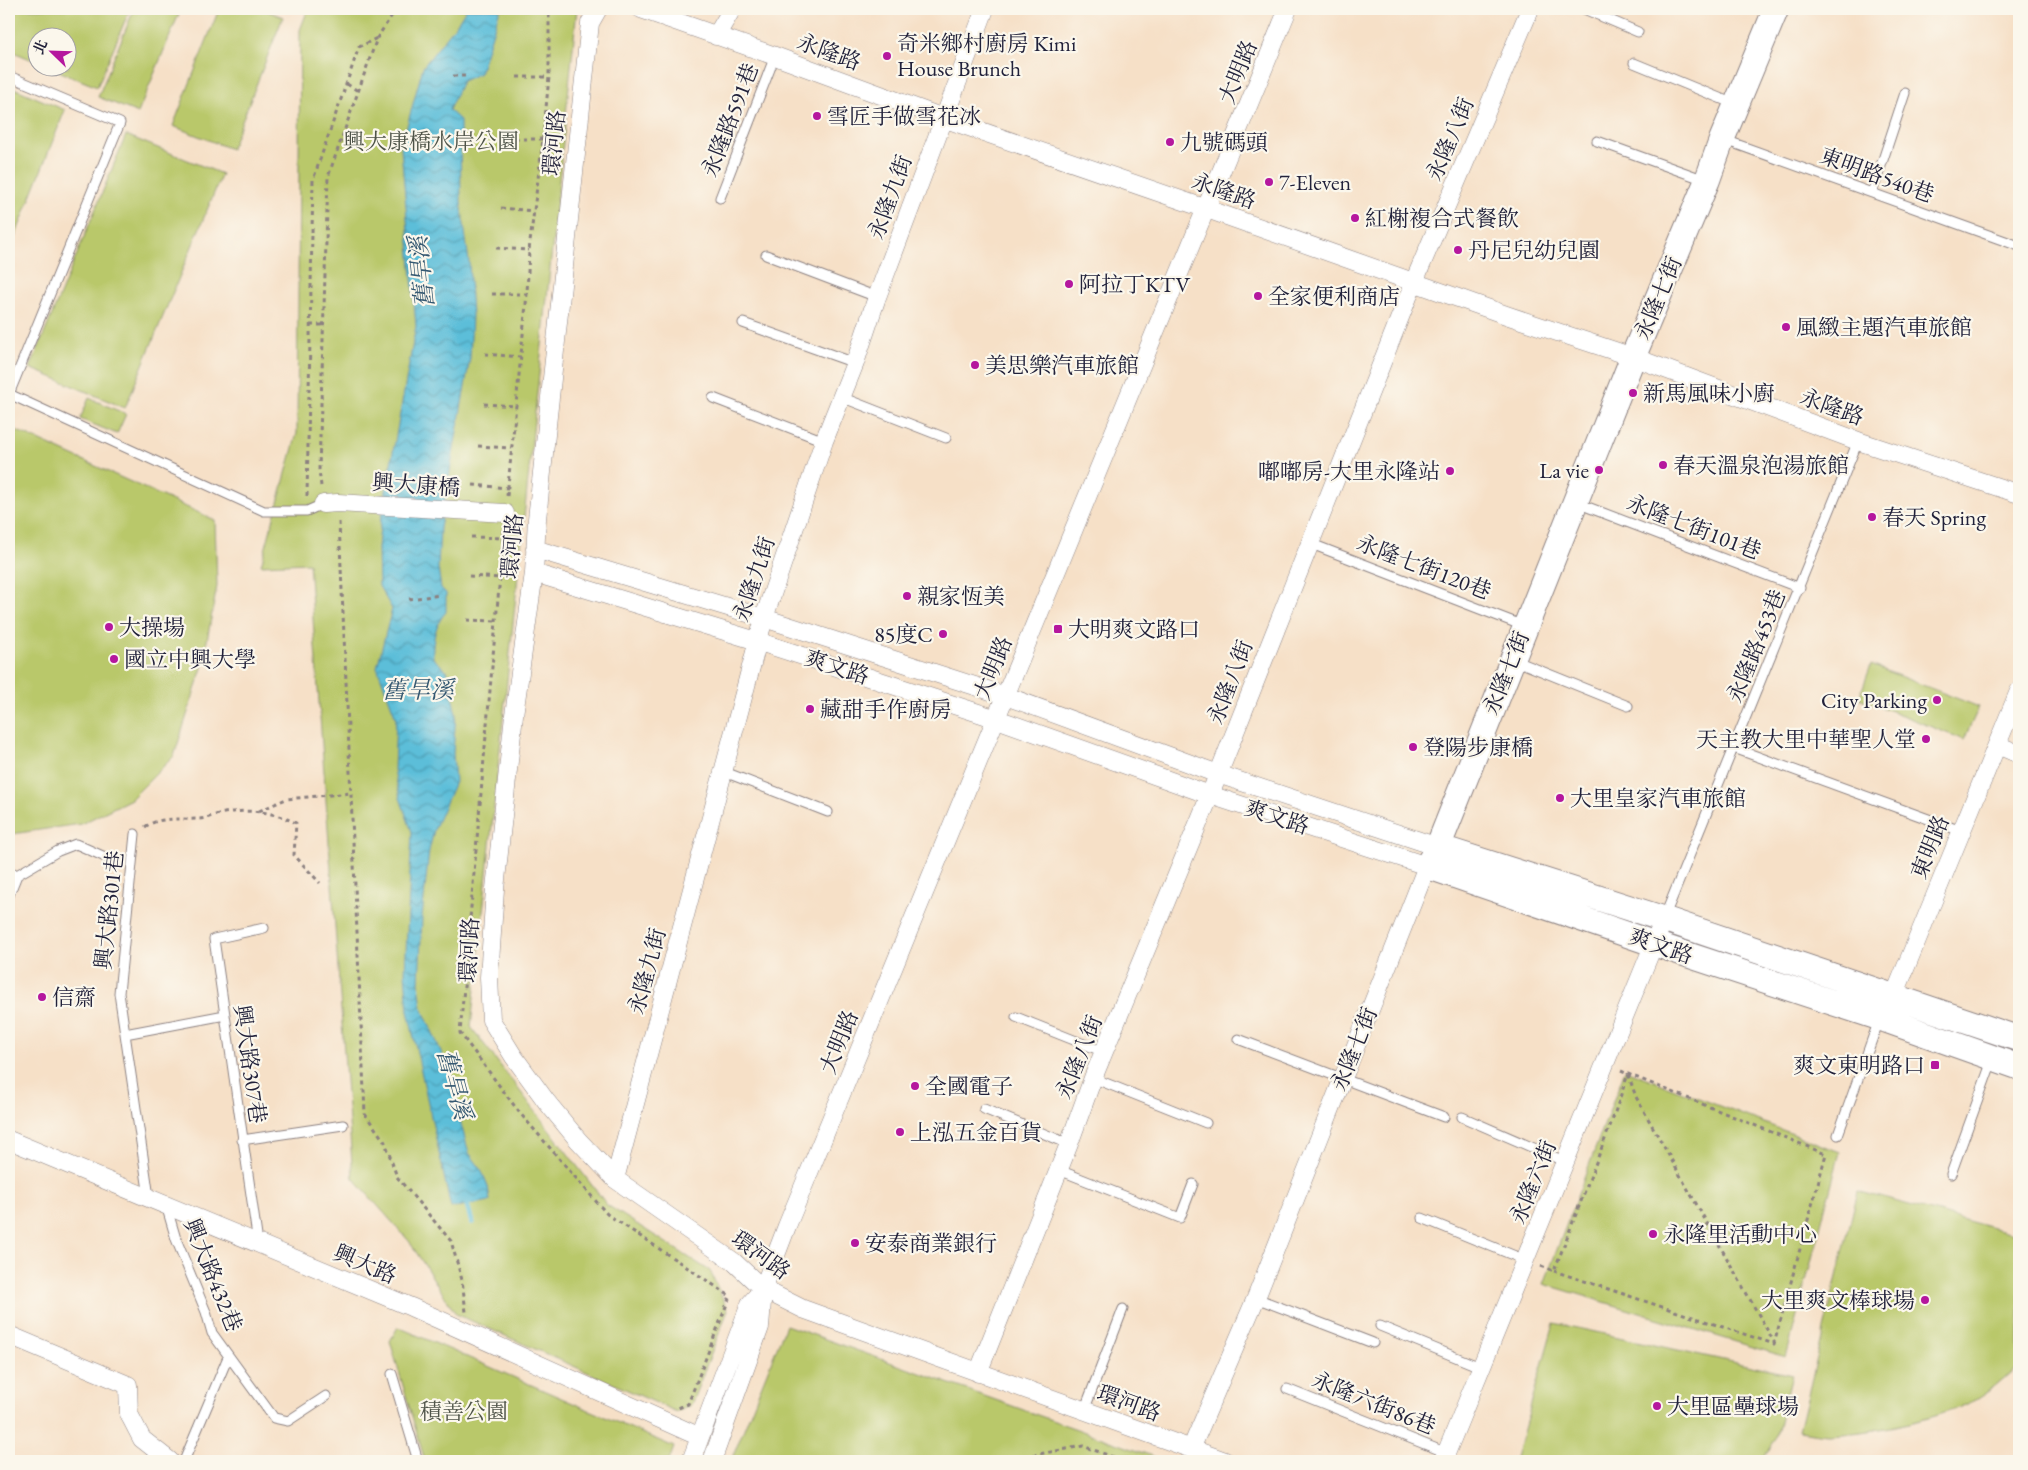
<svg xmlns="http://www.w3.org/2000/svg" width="2028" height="1470" viewBox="0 0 2028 1470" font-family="'EB Garamond','Noto Serif TC',serif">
<defs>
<pattern id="water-waves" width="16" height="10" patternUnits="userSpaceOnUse" patternTransform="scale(1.25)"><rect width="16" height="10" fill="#5bbed9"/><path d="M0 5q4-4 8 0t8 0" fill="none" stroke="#4b9ab1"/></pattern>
</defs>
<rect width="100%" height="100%" fill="#fbf7ec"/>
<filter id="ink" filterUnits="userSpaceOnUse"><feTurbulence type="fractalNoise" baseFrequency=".02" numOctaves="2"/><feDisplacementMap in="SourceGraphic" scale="10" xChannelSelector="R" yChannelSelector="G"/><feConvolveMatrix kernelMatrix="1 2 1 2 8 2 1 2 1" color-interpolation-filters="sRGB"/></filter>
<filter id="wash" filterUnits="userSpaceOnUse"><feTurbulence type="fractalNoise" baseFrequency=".0096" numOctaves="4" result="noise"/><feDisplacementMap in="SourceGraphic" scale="20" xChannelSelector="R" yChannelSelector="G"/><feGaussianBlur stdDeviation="1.12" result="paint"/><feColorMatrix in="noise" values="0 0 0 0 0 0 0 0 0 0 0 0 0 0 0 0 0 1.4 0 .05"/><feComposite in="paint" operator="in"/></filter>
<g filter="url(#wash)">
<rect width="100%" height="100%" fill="#f6e0c7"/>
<path fill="#b9c86b" stroke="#6e7553" d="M 9,9 L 130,9 L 97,87 L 51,68 L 68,68 L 68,38 L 38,38 L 37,62 L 9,50 Z
M 134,9 L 181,9 L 138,113 L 98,97 Z
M 219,9 L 262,9 L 283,17 L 231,149 L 173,126 Z
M 308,9 L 577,9 L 471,1027 L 607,1205 L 710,1271 L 728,1310 L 691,1405 L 677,1412 L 456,1314 L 409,1241 L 353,1178 L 309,563 L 261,565 L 297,433 L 300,30 Z
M 9,86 L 65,110 L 9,252 Z
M 126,135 L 222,174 L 125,408 L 30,368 Z
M 89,398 L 126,414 L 117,434 L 80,419 Z
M 9,427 L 215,520 L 217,586 L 202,668 L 174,756 L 131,799 L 81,824 L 12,834 L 9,833 Z
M 1871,665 L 1979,707 L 1964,740 L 1859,698 Z
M 1625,1070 L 1840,1152 L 1786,1357 L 1544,1284 Z
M 1858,1191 L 2019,1235 L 2019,1365 C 2004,1378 1986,1396 1967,1404 C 1931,1421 1870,1433 1829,1435 C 1820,1435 1809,1432 1799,1431 Z
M 1554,1323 L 1792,1375 L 1776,1438 L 1762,1461 L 1515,1461 Z
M 786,1325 L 1166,1461 L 731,1461 Z
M 398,1327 L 674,1447 L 669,1461 L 425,1461 L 390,1341 Z"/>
<path fill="url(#water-waves)" stroke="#3e708a" d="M 466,9 L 500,9 L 480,73 L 462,81 L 449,110 L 460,120 L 461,202 L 469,262 L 472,316 L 470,358 L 440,528 L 438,568 L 441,588 L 446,593 L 446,612 C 435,623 432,643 433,658 L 446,670 L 456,714 L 453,753 L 455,782 L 434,830 L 429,851 L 422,917 L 419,983 L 422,1008 L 452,1077 L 461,1124 L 469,1153 L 481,1169 L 488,1186 L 490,1201 L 451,1208 L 408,1011 L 405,973 L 412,832 L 400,798 L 394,770 L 396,718 L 377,667 L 392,609 L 379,586 L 378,548 L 381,518 L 416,326 L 401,148 L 423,67 L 456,25 Z"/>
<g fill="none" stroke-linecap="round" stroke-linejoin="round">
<path stroke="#5bbed9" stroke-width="5.5" d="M 465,1198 L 472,1222"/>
</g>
</g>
<g filter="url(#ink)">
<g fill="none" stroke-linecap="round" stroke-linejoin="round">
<g stroke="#8c8181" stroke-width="11">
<path id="lane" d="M 1584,9 L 1638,32
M 1634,63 L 1734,104
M 9,76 L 120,123 L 9,394
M 1722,139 L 2019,246
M 1597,141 L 1705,180
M 1872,193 L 1905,93
M 720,198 L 775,56
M 766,255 L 877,297
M 743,323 L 855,363
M 9,394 L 264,511 L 307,511 L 323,504
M 841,397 L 946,438
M 713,398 L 824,441
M 1577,503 L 1800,588
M 1309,543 L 1524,626
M 1514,660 L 1628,706
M 1734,748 L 1961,831
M 722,771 L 828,812
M 135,834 L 119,993 L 149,1197
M 9,871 L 17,875 L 58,851 L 76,844 L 114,861
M 9,895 L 17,875
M 1664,918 L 1858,441
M 1016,1017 L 1104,1052
M 125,1034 L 225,1015
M 1238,1039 L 1444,1117
M 1093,1078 L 1206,1123
M 984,1109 L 1069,1144
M 1462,1117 L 1566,1162
M 1838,1135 L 1879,1020
M 242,1140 L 343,1125
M 1059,1170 L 1180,1218 L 1193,1184
M 1951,1174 L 1993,1058
M 166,1205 L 176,1239 L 206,1312 L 212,1333 L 274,1418 L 288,1421 L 326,1396
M 1422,1218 L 1525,1260
M 258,1243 L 214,939 L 264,928
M 1256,1298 L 1373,1343
M 1380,1326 L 1480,1367
M 392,1374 L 418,1461
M 1287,1389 L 1447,1453
M 1084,1411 L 1123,1309
M 184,1461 L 228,1357"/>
</g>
<g stroke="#8c8181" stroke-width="19">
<path id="street" d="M 598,9 L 590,23 L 537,519 L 534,573 L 514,715 L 495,889 L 489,977 L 491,1020 L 514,1057 L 546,1101 L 578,1140 L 615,1179 L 734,1262 L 763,1289 L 803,1309 L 1225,1461
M 641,9 L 775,56 L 943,118 L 1207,209 L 1509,316 L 1633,357 L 1858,441 L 2019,494
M 716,36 L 732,9
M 323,504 L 338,503 L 505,513
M 535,549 L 764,618 L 1006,696 L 1218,774 L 1438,847
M 534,573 L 757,641 L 997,719 L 1210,795 L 1427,866 L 1256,1298 L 1191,1449
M 1997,745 L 2019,754
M 1887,1006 L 1894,996 L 2019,691
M 9,1140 L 411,1307 L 700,1437
M 615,1179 L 764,618 L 824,441 L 855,363 L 877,297 L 985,9
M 9,1335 L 128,1385 L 129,1414 L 142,1439 L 170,1461
M 978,1373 L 1069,1144 L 1093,1078 L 1210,795 L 1414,282 L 1530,9
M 691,1461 L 750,1304 L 763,1289
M 712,1461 L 760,1327 L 763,1289 L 787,1226 L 1288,9
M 1443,1461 L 1664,919"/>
</g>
<g stroke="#8c8181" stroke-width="27">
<path id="secondary" d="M 1776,9 L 1722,139 L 1707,181 L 1633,357 L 1438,847 L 1427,866 L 1655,944 L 1880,1018 L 2019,1067
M 1438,847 L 1664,919 L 2019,1039"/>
</g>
<path stroke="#8c8181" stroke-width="3" stroke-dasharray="4 4" stroke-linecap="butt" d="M 453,76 L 469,76
M 517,77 L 549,77
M 347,84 L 358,91
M 507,139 L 543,139
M 501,208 L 533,211
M 496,248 L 529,250
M 492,294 L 527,294
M 310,325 L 323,325
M 485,354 L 521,357
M 484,404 L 515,406
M 478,446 L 511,448
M 473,485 L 508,488
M 321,486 L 319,470 L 328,177 L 377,38 L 396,9
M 307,496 L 313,180 L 359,47 L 377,38
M 507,496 L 527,294 L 529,250 L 543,139 L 549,77 L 549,9
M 339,522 L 365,1114 L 385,1142 L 397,1177 L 451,1241 L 462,1280 L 466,1312
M 504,530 L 460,1033 L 519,1112 L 607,1214 L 730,1296 L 688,1404 L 678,1408
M 471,537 L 504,538
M 469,576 L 500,578
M 409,599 L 441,595
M 467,620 L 496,621
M 259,811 L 286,799 L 352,793
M 145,827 C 160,816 180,820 198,819 C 207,819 215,814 224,813 C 252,809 271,811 296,823 L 294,855 L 320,883
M 1621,1071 L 1628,1074 L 1636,1097 L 1774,1342
M 1541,1266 L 1554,1271 L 1612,1121 L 1628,1074 L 1826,1154 L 1774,1344 L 1554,1271
M 1001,1461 L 1083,1446 L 1124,1461"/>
<use href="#lane" stroke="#fff" stroke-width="9"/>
<use href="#street" stroke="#fff" stroke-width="18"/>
<use href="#secondary" stroke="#fff" stroke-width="25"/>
</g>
</g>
<g fill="#b5179e" stroke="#fbf7ec" stroke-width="2">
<circle cx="887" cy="56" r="5"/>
<circle cx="817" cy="116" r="5"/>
<circle cx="1170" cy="142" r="5"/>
<circle cx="1269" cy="182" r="5"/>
<circle cx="1355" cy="218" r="5"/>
<circle cx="1458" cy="250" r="5"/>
<circle cx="1069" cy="284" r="5"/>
<circle cx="1258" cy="296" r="5"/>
<circle cx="1786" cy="327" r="5"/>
<circle cx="975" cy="365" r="5"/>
<circle cx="1633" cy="393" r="5"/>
<circle cx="1663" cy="465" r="5"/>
<circle cx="1599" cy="470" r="5"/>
<circle cx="1450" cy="471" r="5"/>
<circle cx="1872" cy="517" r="5"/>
<circle cx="907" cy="596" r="5"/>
<circle cx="109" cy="627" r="5"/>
<rect x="1053" y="624" width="10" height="10" rx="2.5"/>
<circle cx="943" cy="634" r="5"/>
<circle cx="114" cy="659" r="5"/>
<circle cx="1937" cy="700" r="5"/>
<circle cx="810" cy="709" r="5"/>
<circle cx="1926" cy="739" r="5"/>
<circle cx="1413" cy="747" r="5"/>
<circle cx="1560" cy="798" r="5"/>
<circle cx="42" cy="997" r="5"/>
<rect x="1930" y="1060" width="10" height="10" rx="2.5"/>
<circle cx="915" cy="1086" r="5"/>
<circle cx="900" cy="1132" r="5"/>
<circle cx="1653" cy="1234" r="5"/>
<circle cx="855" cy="1243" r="5"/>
<circle cx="1925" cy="1300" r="5"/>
<circle cx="1657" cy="1406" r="5"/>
</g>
<g text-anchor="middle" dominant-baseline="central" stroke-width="4.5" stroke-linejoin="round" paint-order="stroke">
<g font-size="22" fill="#22223b" stroke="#fbf7ec" text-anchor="start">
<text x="897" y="43">奇米鄉村廚房 Kimi<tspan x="897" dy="25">House Brunch</tspan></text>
<text x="827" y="116">雪匠手做雪花冰</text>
<text x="1180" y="142">九號碼頭</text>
<text x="1279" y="182">7-Eleven</text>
<text x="1365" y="218">紅榭複合式餐飲</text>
<text x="1468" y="250">丹尼兒幼兒園</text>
<text x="1079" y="284">阿拉丁KTV</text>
<text x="1268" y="296">全家便利商店</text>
<text x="1796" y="327">風緻主題汽車旅館</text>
<text x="985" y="365">美思樂汽車旅館</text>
<text x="1643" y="393">新馬風味小廚</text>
<text x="1673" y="465">春天溫泉泡湯旅館</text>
<text x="1589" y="470" text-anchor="end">La vie</text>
<text x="1440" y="471" text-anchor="end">嘟嘟房-大里永隆站</text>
<text x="1882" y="517">春天 Spring</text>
<text x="917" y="596">親家恆美</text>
<text x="119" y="627">大操場</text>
<text x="1068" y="629">大明爽文路口</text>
<text x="933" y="634" text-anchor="end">85度C</text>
<text x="124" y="659">國立中興大學</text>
<text x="1927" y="700" text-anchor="end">City Parking</text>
<text x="820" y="709">藏甜手作廚房</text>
<text x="1916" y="739" text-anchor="end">天主教大里中華聖人堂</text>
<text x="1423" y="747">登陽步康橋</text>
<text x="1570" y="798">大里皇家汽車旅館</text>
<text x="52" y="997">信齋</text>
<text x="1925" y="1065" text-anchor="end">爽文東明路口</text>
<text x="925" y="1086">全國電子</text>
<text x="910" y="1132">上泓五金百貨</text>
<text x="1663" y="1234">永隆里活動中心</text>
<text x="865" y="1243">安泰商業銀行</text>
<text x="1915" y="1300" text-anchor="end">大里爽文棒球場</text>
<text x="1667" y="1406">大里區壘球場</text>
</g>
<g font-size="22" fill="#22223b" stroke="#fbf7ec">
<text transform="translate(829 52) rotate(20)">永隆路</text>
<text transform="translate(1238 72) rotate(-68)">大明路</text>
<text transform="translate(730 120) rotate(-69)">永隆路591巷</text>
<text transform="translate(1450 139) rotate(-67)">永隆八街</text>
<text transform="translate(554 143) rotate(-84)">環河路</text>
<text transform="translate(1877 175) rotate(20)">東明路540巷</text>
<text transform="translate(1224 191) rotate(19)">永隆路</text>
<text transform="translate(890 197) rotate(-70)">永隆九街</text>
<text transform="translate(1658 298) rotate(-67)">永隆七街</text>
<text transform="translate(1832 407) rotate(20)">永隆路</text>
<text transform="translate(416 485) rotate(4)">興大康橋</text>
<text transform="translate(1694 527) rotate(21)">永隆七街101巷</text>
<text transform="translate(512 546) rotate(-85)">環河路</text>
<text transform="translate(1424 567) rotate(21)">永隆七街120巷</text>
<text transform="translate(754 579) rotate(-72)">永隆九街</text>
<text transform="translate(1756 646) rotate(-68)">永隆路453巷</text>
<text transform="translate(837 667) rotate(18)">爽文路</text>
<text transform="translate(993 668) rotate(-68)">大明路</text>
<text transform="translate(1506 673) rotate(-68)">永隆七街</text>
<text transform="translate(1230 682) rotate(-69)">永隆八街</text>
<text transform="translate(1277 817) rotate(18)">爽文路</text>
<text transform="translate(1930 847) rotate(-68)">東明路</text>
<text transform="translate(109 910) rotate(-84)">興大路301巷</text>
<text transform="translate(1661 946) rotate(19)">爽文路</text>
<text transform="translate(469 950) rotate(-87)">環河路</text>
<text transform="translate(647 971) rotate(-75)">永隆九街</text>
<text transform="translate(839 1042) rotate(-68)">大明路</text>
<text transform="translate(1354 1049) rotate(-68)">永隆七街</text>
<text transform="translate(1079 1057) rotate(-68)">永隆八街</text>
<text transform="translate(250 1064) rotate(82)">興大路307巷</text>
<text transform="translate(1533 1182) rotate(-68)">永隆六街</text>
<text transform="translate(761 1255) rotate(36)">環河路</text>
<text transform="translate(365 1264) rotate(23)">興大路</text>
<text transform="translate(213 1275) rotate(68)">興大路432巷</text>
<text transform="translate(1129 1403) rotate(20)">環河路</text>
<text transform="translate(1374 1403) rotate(22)">永隆六街86巷</text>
</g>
<g font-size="22" fill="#4f5449" stroke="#fbf7ec">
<text x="431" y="141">興大康橋水岸公園</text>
<text x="464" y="1411">積善公園</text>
</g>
<g font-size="24" font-style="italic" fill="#365972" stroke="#fbf7ec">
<text transform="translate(421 272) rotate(-96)">舊旱溪</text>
<text x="418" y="689">舊旱溪</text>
<text transform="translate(455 1084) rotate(75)">舊旱溪</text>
</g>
</g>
<rect width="2028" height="1470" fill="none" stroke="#fbf7ec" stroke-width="30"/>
<g transform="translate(52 52) rotate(293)"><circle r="24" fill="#fbf7ec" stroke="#a4a2a5"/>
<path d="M0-4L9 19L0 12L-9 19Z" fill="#b5179e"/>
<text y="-8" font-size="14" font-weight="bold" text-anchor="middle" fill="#22223b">北</text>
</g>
</svg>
